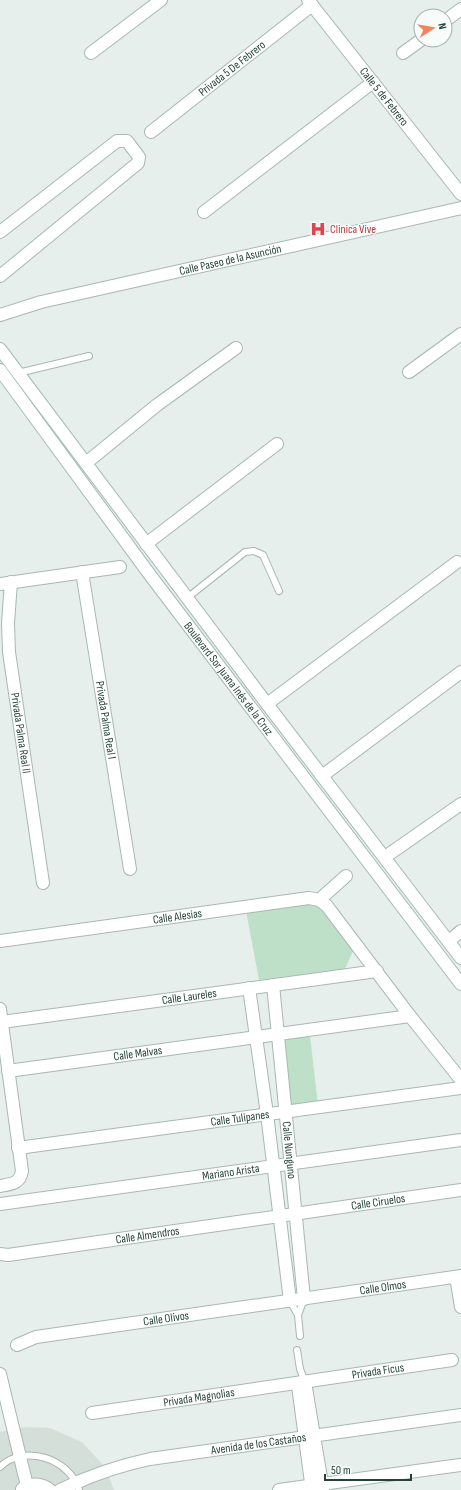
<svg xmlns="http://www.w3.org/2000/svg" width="461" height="1490" font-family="'Sofia Sans Condensed',sans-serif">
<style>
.built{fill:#d4dfda}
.green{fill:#bfe0c8}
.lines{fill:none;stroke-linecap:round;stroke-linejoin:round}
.service-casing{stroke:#a8b8b2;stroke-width:8}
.minor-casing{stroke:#a8b8b2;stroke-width:14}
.secondary-casing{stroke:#a4bbb3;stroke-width:14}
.service{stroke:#fff;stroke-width:6}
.minor{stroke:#fff;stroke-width:12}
.secondary{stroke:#fff;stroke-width:12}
.labels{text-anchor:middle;stroke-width:3;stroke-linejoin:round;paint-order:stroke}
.street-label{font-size:12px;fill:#24423a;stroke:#f7fbf9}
.health-label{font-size:12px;fill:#be3a42;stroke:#f7fbf9;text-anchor:start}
</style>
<rect width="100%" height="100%" fill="#e6efeb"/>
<path class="built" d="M26 1427 50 1428 82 1442 105 1467 114 1490H0V1432Z"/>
<path class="green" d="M315 902 353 951 345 969 259 980 246 911Z
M310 1036 318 1105 288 1109 280 1040Z"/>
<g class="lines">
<defs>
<path id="service" d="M18 373 89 356
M187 598 245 552 254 551 263 555 279 591
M290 1301 298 1315 300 1336
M298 1315 304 1299
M297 1350 300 1369 305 1382
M0 1467C24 1443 70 1459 79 1490"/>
<g id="minor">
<path id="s1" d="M308 0 461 194"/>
<path d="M445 21 461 9"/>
<path d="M91 53 161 0"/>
<path d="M403 53 421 40"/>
<path id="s2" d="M151 132 312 5"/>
<path d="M204 212 373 82"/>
<path d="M0 232 117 141H127L139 157 138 163 0 276"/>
<path id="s3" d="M0 315 41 302 461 208"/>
<path d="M409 372 461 334"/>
<path d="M86 463 157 405 236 348"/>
<path d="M146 544 277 444"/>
<path id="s4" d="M82 572 130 869"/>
<path id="s5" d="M11 582 8 623 9 652 43 883"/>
<path d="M0 584 120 567"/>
<path d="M267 704 457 562"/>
<path d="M322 776 461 672"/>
<path d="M385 857 461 804"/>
<path d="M319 900 327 906 410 1016 461 1080"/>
<path id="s6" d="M0 941 309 898 319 900 346 876"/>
<path d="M449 941 461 931"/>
<path id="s7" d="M273 985 304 1299"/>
<path d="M249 988 267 1114 290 1301"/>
<path d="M0 1009 22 1171C20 1184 11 1184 0 1186"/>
<path id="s8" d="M2 1022 377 971"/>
<path id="s9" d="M8 1071 410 1016"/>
<path id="s10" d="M18 1148 461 1088"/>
<path id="s11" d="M0 1204 461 1140"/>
<path id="s12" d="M0 1254 8 1255 461 1190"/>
<path d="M456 1277 461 1307"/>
<path id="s13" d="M17 1345 36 1337 461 1276"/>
<path d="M0 1374 27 1486"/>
<path d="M305 1382 323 1490"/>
<path d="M298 1386 312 1490"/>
<path id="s14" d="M92 1413 452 1360"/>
<path d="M22 1489C32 1483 41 1483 50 1490"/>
<path id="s15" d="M60 1490C91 1475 117 1466 150 1459L461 1415"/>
<path d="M279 1490 460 1465"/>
</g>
<g id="secondary">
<path d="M0 349 267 704 461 958"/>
<path id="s16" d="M0 370 150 575 461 984"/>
</g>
</defs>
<use href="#service" class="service-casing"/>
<use href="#minor" class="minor-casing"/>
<use href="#secondary" class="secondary-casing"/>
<use href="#service" class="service"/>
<use href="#minor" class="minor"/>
<use href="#secondary" class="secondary"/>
</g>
<defs>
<symbol id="hospital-bare" viewBox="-9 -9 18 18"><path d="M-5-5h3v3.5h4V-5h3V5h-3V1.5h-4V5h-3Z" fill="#e0444e" stroke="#f7fbf9" stroke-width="2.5" paint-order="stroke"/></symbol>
</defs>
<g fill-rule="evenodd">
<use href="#hospital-bare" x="307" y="218" width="22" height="22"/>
</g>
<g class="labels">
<g class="street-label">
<text dy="4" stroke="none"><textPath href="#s2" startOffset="103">Privada 5 De Febrero</textPath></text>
<text dy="4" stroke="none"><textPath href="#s1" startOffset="123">Calle 5 de Febrero</textPath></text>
<text dy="4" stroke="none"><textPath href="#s3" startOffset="237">Calle Paseo de la Asunción</textPath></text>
<text dy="4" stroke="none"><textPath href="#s16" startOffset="384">Boulevard Sor Juana Inés de la Cruz</textPath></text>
<text dy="4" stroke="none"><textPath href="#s4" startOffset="150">Privada Palma Real I</textPath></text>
<text dy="4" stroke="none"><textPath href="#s5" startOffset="152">Privada Palma Real II</textPath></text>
<text dy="4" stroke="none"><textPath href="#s6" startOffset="179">Calle Alesias</textPath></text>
<text dy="4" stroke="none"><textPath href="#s8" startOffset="189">Calle Laureles</textPath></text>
<text dy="4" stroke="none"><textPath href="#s9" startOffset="131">Calle Malvas</textPath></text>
<text dy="4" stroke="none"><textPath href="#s10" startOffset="224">Calle Tulipanes</textPath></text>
<text dy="4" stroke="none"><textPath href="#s7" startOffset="166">Calle Nunguno</textPath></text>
<text dy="4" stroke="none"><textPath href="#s11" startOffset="233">Mariano Arista</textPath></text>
<text dy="4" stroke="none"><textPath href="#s12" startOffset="382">Calle Ciruelos</textPath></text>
<text dy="4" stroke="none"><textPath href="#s12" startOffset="149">Calle Almendros</textPath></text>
<text dy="4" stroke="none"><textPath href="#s13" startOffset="371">Calle Olmos</textPath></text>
<text dy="4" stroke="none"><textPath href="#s13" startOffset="152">Calle Olivos</textPath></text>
<text dy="4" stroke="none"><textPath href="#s14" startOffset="289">Privada Ficus</textPath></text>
<text dy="4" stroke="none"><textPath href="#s14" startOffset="108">Privada Magnolias</textPath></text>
<text dy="4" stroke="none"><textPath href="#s15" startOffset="205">Avenida de los Castaños</textPath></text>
</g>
<g class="health-label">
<text x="330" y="233">Clinica Vive</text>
</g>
</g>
<g transform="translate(433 28) rotate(78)"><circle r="19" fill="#f7fbf9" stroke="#a3b1ad"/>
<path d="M0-3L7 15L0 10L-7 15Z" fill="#f4845f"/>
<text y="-6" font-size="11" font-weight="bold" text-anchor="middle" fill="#24423a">N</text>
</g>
<path d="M325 1474v6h86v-6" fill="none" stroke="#24423a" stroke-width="2"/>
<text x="331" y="1474" font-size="12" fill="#24423a" stroke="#f7fbf9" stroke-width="3" paint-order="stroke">50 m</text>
</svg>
